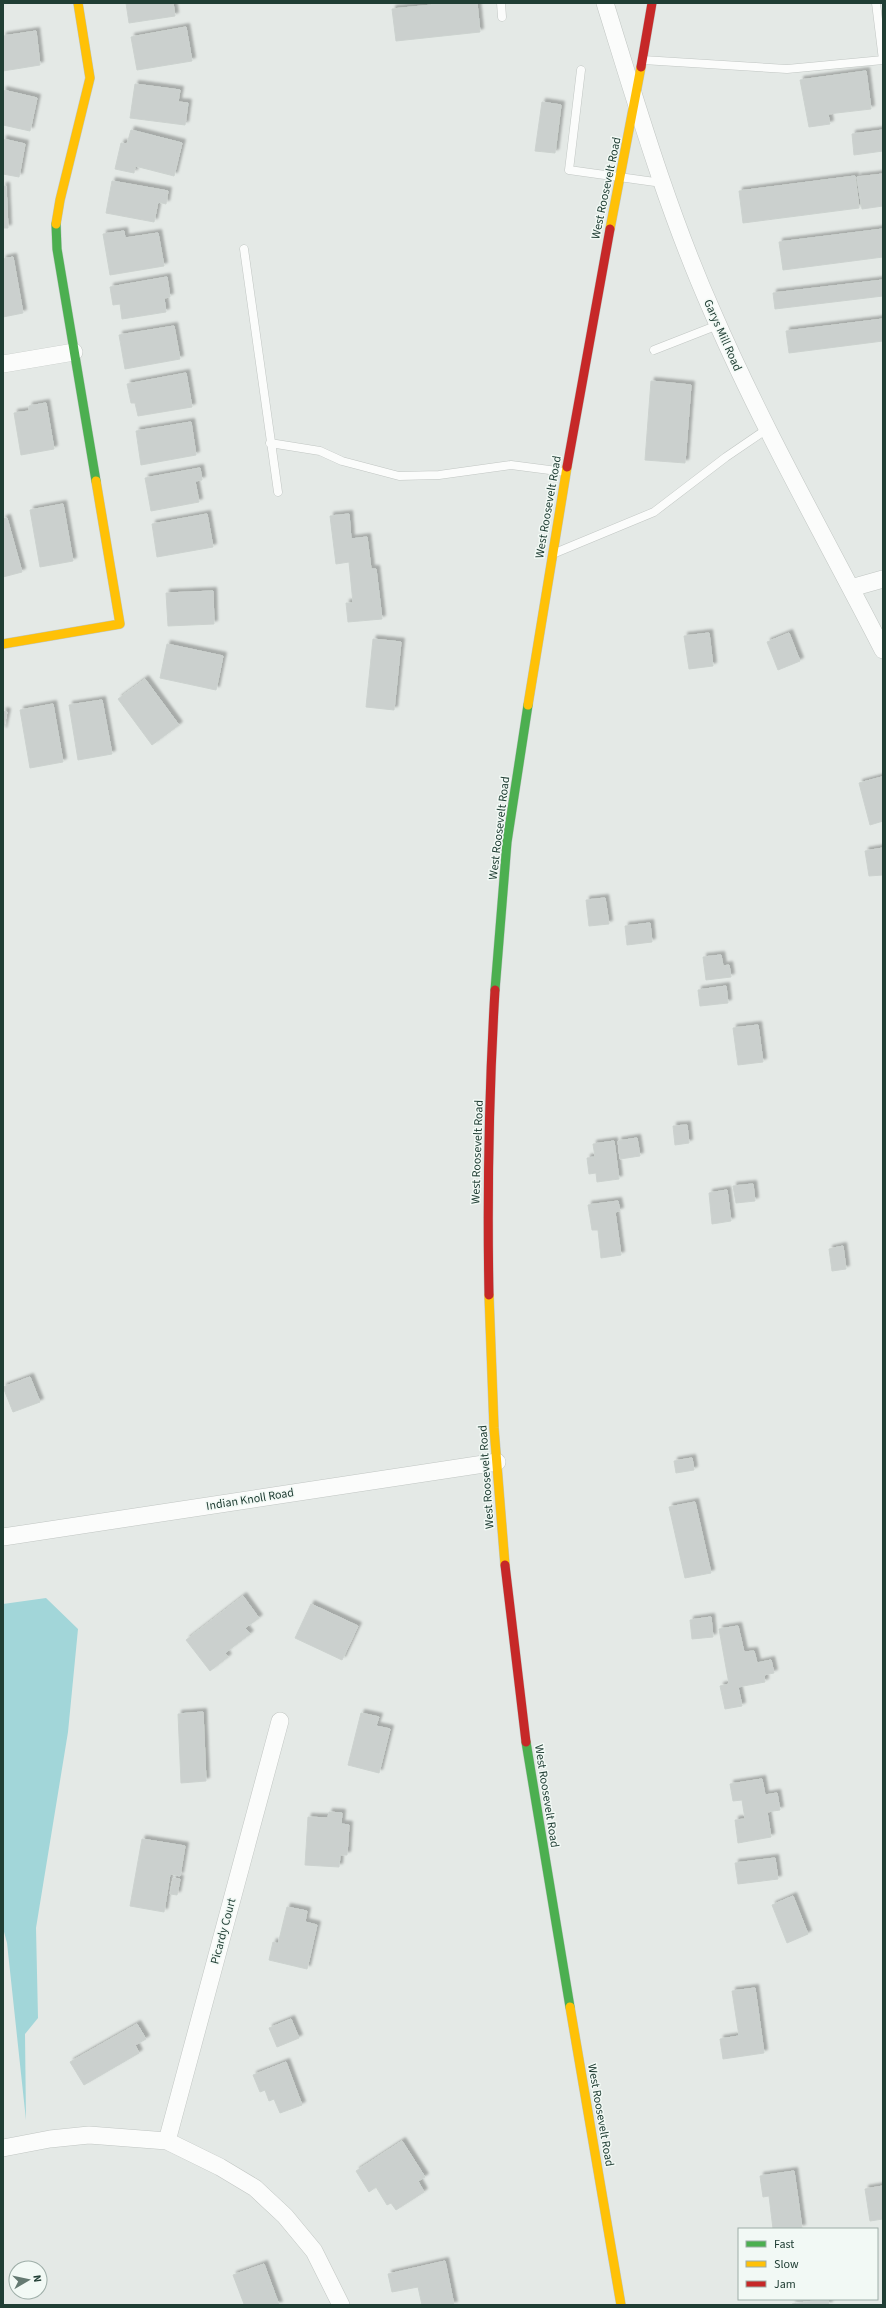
<svg xmlns="http://www.w3.org/2000/svg" width="886" height="2308" font-family="'Source Sans 3',sans-serif">
<style>
.water{fill:#a2d6d9}
.building{fill:#cbd0ce;stroke:#ccd2cf;filter:url(#shadow)}
.lines{fill:none;stroke-linecap:round;stroke-linejoin:round}
.lane-casing{stroke:#c1c6c3;stroke-width:9}
.street-casing{stroke:#c1c6c3;stroke-width:18}
.fast-casing{stroke:#bfc7c4;stroke-width:10}
.slow-casing{stroke:#bfc7c4;stroke-width:10}
.jam-casing{stroke:#bfc7c4;stroke-width:10}
.lane{stroke:#fbfcfb;stroke-width:8}
.street{stroke:#fbfcfb;stroke-width:17}
.fast{stroke:#4caf50;stroke-width:9}
.slow{stroke:#ffc107;stroke-width:9}
.jam{stroke:#c62828;stroke-width:9}
.labels{text-anchor:middle;stroke-width:3;stroke-linejoin:round;paint-order:stroke}
.street-label{font-size:12px;fill:#203e34;stroke:#f2f9f5}
</style>
<defs>
<filter id="shadow"><feDropShadow dx="3.5" dy="-3.5" stdDeviation="1" flood-color="#0004"/></filter>
</defs>
<rect width="100%" height="100%" fill="#e4e9e6"/>
<path class="water" d="M46 1598 78 1629 68 1732 36 1928 38 2018 25 2034 26 2120 7 1943 3 1928V1604Z"/>
<path class="building" d="M126 3H173L175 16 129 23Z
M431 3H477L480 32 396 41 392 9 432 5Z
M186 27 192 61 137 70 131 37Z
M36 31 40 65 3 71V36Z
M866 71 871 109 828 114 830 124 809 127 800 80Z
M135 84 180 90 178 102 188 103 185 125 130 118Z
M3 90 37 98 30 131 3 125Z
M542 102 561 105 555 153 535 151Z
M131 130 182 143 174 176 135 166 134 173 115 169 121 143 127 144Z
M883 130V151L854 155 852 134Z
M3 139 25 144 19 177 3 174Z
M883 174V206L862 209 857 177Z
M855 176 859 208 743 223 739 191Z
M112 181 168 191 166 204 158 202 154 222 106 213Z
M3 186H6L8 228H3Z
M883 229V257L783 270 779 242Z
M124 231 125 238 158 233 164 266 110 275 103 234Z
M13 257 23 313 3 317V259Z
M167 277 170 297 164 298 166 312 122 319 120 304 113 305 110 287Z
M883 280V296L775 309 773 293Z
M883 319V341L789 353 786 331Z
M174 326 180 359 125 369 119 335Z
M186 373 192 407 138 416 135 403H131L127 384Z
M651 381 691 385 685 463 645 460Z
M46 403 54 449 21 455 14 413 29 411V406Z
M191 422 196 455 141 465 136 431Z
M200 468 202 480 195 481 199 502 151 511 145 478Z
M63 504 73 561 40 567 30 510Z
M207 514 213 547 157 557 152 524Z
M349 514 351 539 367 537 371 569H376L382 619 348 622 346 603H353L349 562 336 564 330 516Z
M7 518 22 572 3 577V519Z
M213 591 214 624 168 626 166 593Z
M709 633 713 666 689 669 684 636Z
M789 633 800 661 778 670 767 642Z
M373 639 401 642 394 710 366 707Z
M167 644 223 656 216 690 160 678Z
M145 679 179 725 152 745 118 699Z
M102 700 112 754 78 760 69 705Z
M53 704 63 762 30 768 20 710Z
M3 711 7 712 3 731Z
M882 777 883 821 870 825 859 783Z
M883 848V875L869 876 865 851Z
M605 898 609 924 589 926 586 900Z
M650 923 652 942 627 945 625 926Z
M721 955 723 966 729 965 731 977 706 980 703 957Z
M726 986 728 1003 700 1006 698 990Z
M758 1025 763 1062 738 1065 733 1028Z
M687 1125 689 1143 675 1145 673 1126Z
M637 1138 640 1156 620 1159 618 1141Z
M614 1141 619 1179 597 1182 596 1173 589 1174 587 1158 595 1157 593 1144Z
M753 1184 755 1201 736 1203 733 1186Z
M727 1190 731 1221 712 1224 709 1193Z
M618 1201 620 1211 615 1212 621 1255 601 1258 598 1230H592L588 1205Z
M843 1246 846 1269 832 1271 829 1249Z
M30 1377 40 1402 13 1412 3 1387Z
M692 1458 694 1470 676 1473 674 1461Z
M695 1502 711 1573 685 1578 669 1507Z
M243 1596 259 1618 245 1628 250 1634 225 1653 228 1657 210 1671 186 1640Z
M311 1604 358 1626 342 1660 295 1638Z
M711 1617 713 1637 692 1639 690 1620Z
M738 1626 744 1652 754 1651 757 1663 771 1660 774 1673 764 1675 765 1682 738 1687 742 1706 725 1709 720 1686 729 1684 719 1629Z
M203 1712 206 1781 181 1783 178 1714Z
M361 1713 379 1717 376 1726 390 1729 379 1773 348 1765Z
M762 1779 765 1795 777 1793 780 1810 767 1812 771 1837 738 1843 735 1820 745 1819 742 1800 733 1801 730 1784Z
M329 1812 342 1813 341 1824 349 1825 347 1855H340L339 1867 305 1865 308 1817 328 1818Z
M142 1839 185 1846 180 1876 170 1874 164 1912 130 1906Z
M775 1858 778 1879 738 1884 735 1863Z
M173 1878 180 1879 177 1895 170 1894Z
M793 1896 808 1934 787 1943 772 1905Z
M287 1907 307 1911 305 1922 317 1925 307 1969 269 1960 273 1942 278 1944Z
M755 1988 764 2053 723 2059 720 2039 739 2036 732 1991Z
M291 2019 299 2038 277 2047 269 2028Z
M137 2024 146 2039 135 2045 139 2053 84 2085 70 2062Z
M286 2062 302 2105 280 2113 274 2099 269 2101 265 2090 260 2092 253 2075Z
M402 2141 425 2177 418 2181 424 2192 396 2210 391 2203 387 2205 376 2187 369 2192 356 2171Z
M794 2171 802 2228 773 2229 769 2196 763 2197 760 2176Z
M883 2186V2219L870 2221 865 2189Z
M445 2261 454 2305H422L418 2287 392 2292 388 2274Z
M264 2264 279 2305H242L244 2304 233 2275Z
M828 2299 829 2305H792V2304Z"/>
<g class="lines">
<defs>
<path id="lane" d="M501 3 502 17
M643 60 787 69 883 60 876 3
M581 70 569 170 662 183
M244 249 278 492
M654 350 718 325
M270 443 320 451 342 461 399 476 439 475 511 465 565 472
M555 553 654 512 726 457 767 429"/>
<path id="street" d="M605 3C637 106 668 212 712 311 762 427 825 537 883 650
M3 364 74 352
M851 588 883 579
M3 1537 497 1462
M167 2141 280 1721
M3 2148 50 2139 89 2135 167 2141 220 2167 255 2188 285 2216 314 2251 341 2305"/>
<path id="fast" d="M56 224 57 249 96 481
M495 990 507 842 528 705
M526 1742 570 2007"/>
<path id="slow" d="M56 224 60 200 90 78 78 3
M610 229 641 67
M3 644 120 624 96 481
M528 705 567 467
M489 1295 494 1428 505 1565
M570 2007 621 2305"/>
<path id="jam" d="M641 67 652 3
M567 467 610 229
M489 1295C487 1193 489 1091 495 990
M505 1565 526 1742"/>
</defs>
<use href="#lane" class="lane-casing"/>
<use href="#street" class="street-casing"/>
<use href="#fast" class="fast-casing"/>
<use href="#slow" class="slow-casing"/>
<use href="#jam" class="jam-casing"/>
<use href="#lane" class="lane"/>
<use href="#street" class="street"/>
<use href="#fast" class="fast"/>
<use href="#slow" class="slow"/>
<use href="#jam" class="jam"/>
</g>
<g class="labels">
<g class="street-label">
<text transform="translate(606 188) rotate(-78)" y="4">West Roosevelt Road</text>
<text transform="translate(723 335) rotate(66)" y="4">Garys Mill Road</text>
<text transform="translate(548 507) rotate(-80)" y="4">West Roosevelt Road</text>
<text transform="translate(499 828) rotate(-83)" y="4">West Roosevelt Road</text>
<text transform="translate(477 1152) rotate(-88)" y="4">West Roosevelt Road</text>
<text transform="translate(486 1477) rotate(-94)" y="4">West Roosevelt Road</text>
<text transform="translate(250 1499) rotate(-9)" y="4">Indian Knoll Road</text>
<text transform="translate(547 1796) rotate(81)" y="4">West Roosevelt Road</text>
<text transform="translate(223 1931) rotate(-75)" y="4">Picardy Court</text>
<text transform="translate(601 2115) rotate(80)" y="4">West Roosevelt Road</text>
</g>
</g>
<rect width="886" height="2308" fill="none" stroke="#203e34" stroke-width="8"/>
<rect x="738" y="2228" width="140" height="72" fill="#f2f9f5" stroke="#9eaea8"/>
<rect x="746" y="2241" width="20" height="6" fill="#4caf50" stroke="#9eaea8"/>
<text x="774" y="2248" font-size="12" fill="#203e34">Fast</text>
<rect x="746" y="2261" width="20" height="6" fill="#ffc107" stroke="#9eaea8"/>
<text x="774" y="2268" font-size="12" fill="#203e34">Slow</text>
<rect x="746" y="2281" width="20" height="6" fill="#c62828" stroke="#9eaea8"/>
<text x="774" y="2288" font-size="12" fill="#203e34">Jam</text>
<g transform="translate(28 2280) rotate(81)"><circle r="19" fill="#f2f9f5" stroke="#9eaea8"/>
<path d="M0-3L7 15L0 10L-7 15Z" fill="#657a72"/>
<text y="-6" font-size="11" font-weight="bold" text-anchor="middle" fill="#203e34">N</text>
</g>
</svg>
